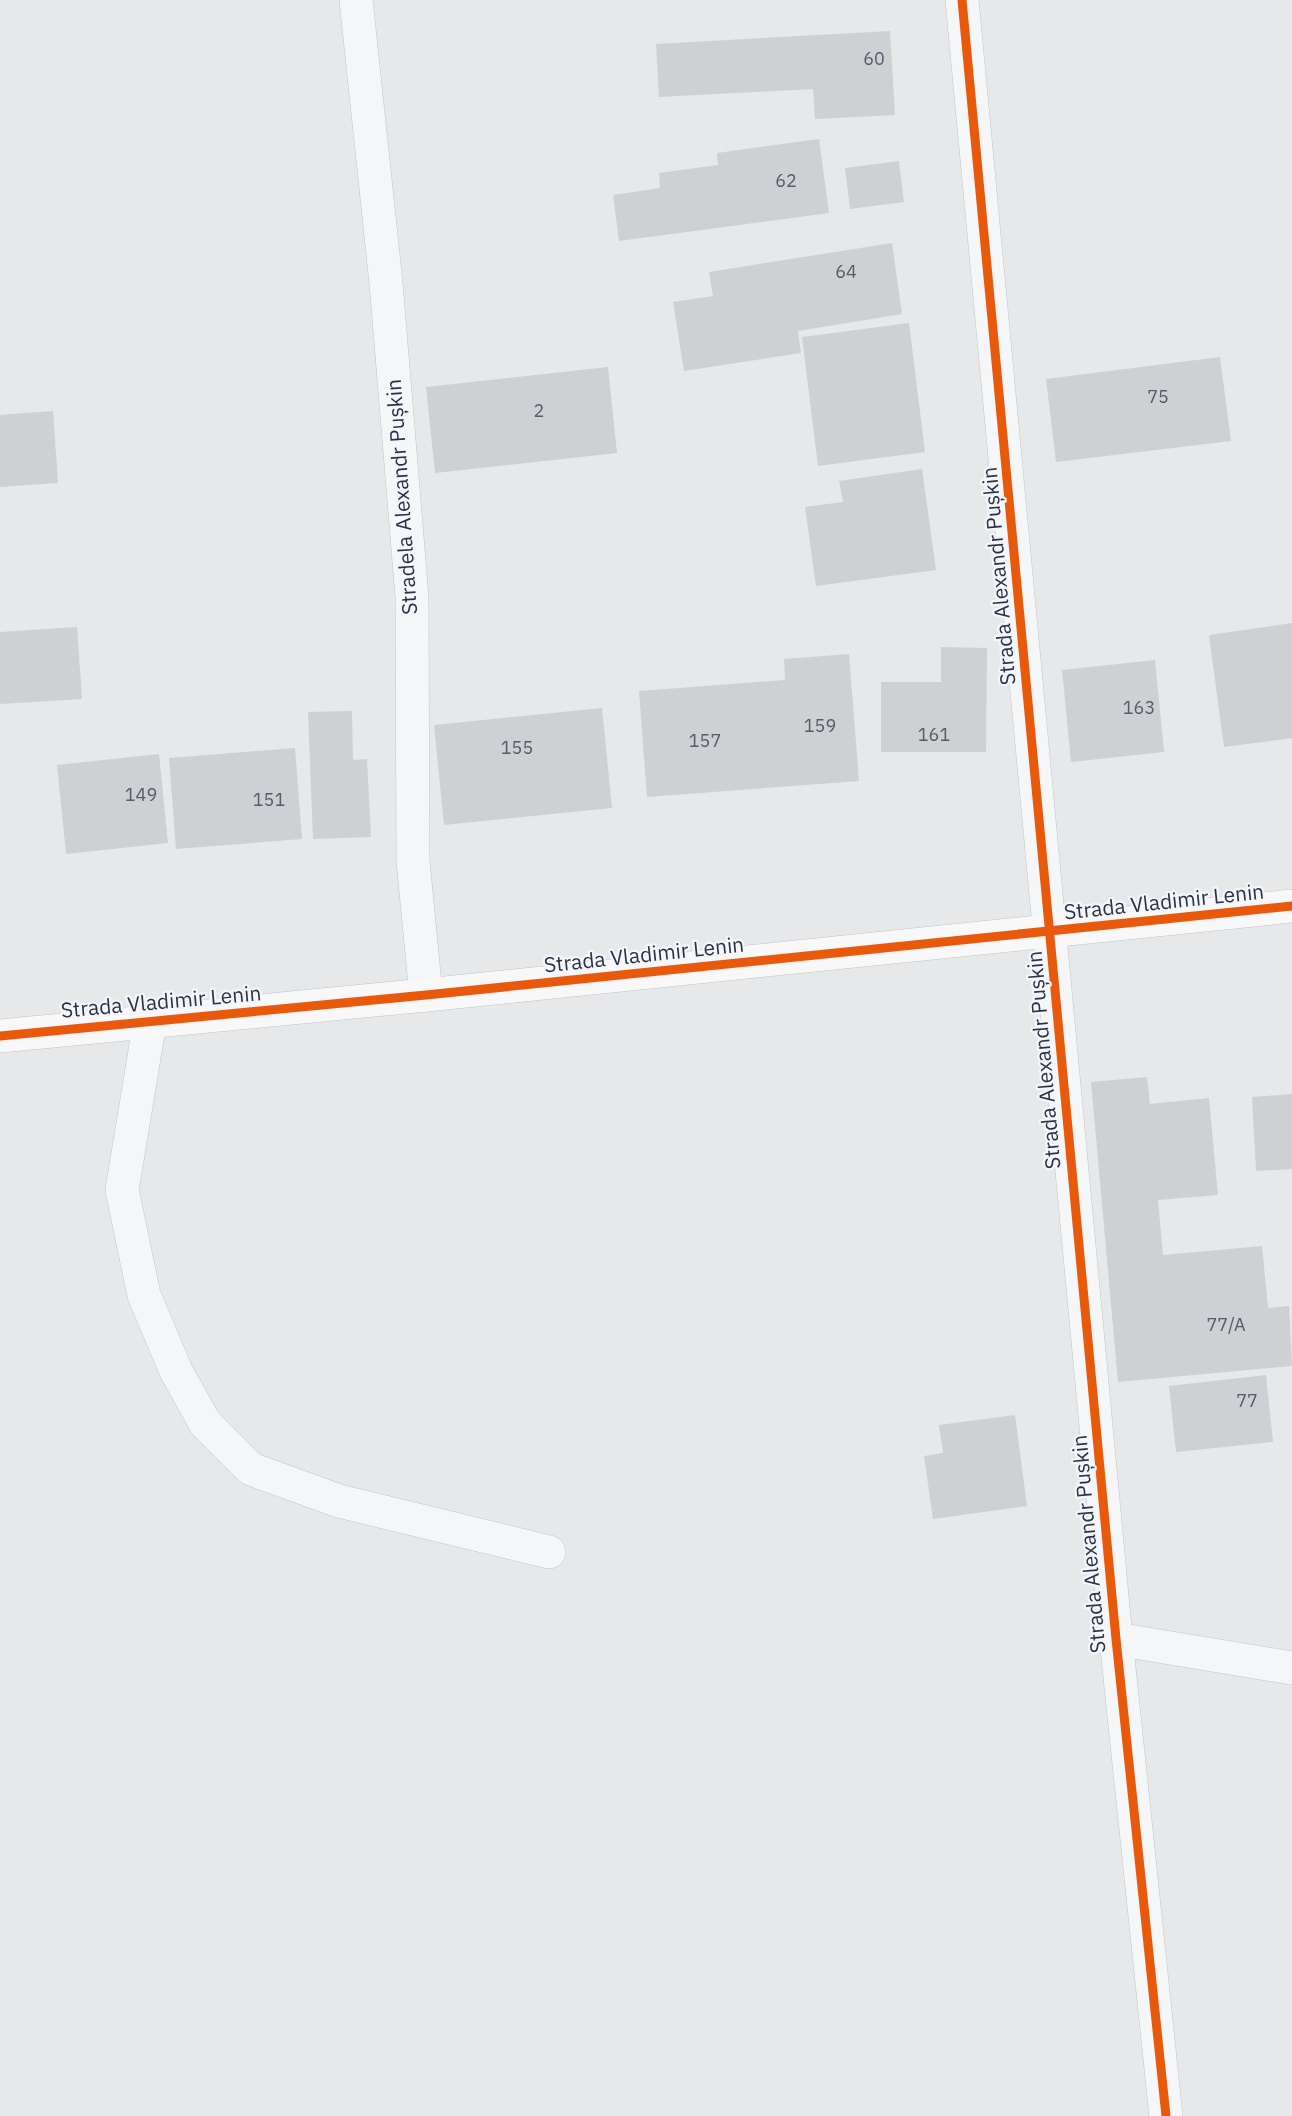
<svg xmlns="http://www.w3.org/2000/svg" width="1292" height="2116" font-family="'IBM Plex Sans',sans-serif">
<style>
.building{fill:#ced0d3}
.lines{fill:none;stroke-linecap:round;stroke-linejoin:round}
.minor-casing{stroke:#c4c6c8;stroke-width:34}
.major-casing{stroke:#c2c5c8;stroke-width:34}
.minor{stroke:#f5f6f7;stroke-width:33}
.major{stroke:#f8f8f8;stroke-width:33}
.cycleway-casing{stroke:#f4f6f9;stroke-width:13}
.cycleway{stroke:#e8590c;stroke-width:9}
.labels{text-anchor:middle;stroke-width:4.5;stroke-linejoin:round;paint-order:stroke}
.number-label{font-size:18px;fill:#545c69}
.street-label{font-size:21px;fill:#2b3445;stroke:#f4f6f9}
</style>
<rect width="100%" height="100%" fill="#e6e8ea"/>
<path class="building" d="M890 31 895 115 815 119 813 89 659 97 656 44Z
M819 139 829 213 619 241 613 195 660 188 659 173 718 165 717 153Z
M899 161 904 202 850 209 845 168Z
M892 243 902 314 798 331 801 353 684 371 673 302 713 296 709 272Z
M909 323 925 452 818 466 802 337Z
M1220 357 1231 441 1056 462 1046 379Z
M608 367 617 453 435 473 426 387Z
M53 411 58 483 0 487V415Z
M922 469 936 570 816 586 805 507 843 502 839 481Z
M1292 623V738L1224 747 1209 635Z
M77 627 82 699 0 704V632Z
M941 647 987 648 986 752H881V682H941Z
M849 654 859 781 647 797 639 691 785 680 784 659Z
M1155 660 1164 752 1071 762 1062 670Z
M602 708 612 808 444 825 434 725Z
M352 711 353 760 367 759 371 837 313 839 308 712Z
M295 748 302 839 176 849 169 758Z
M159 754 168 843 66 854 57 765Z
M1147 1077 1150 1104 1209 1098 1218 1195 1158 1200 1163 1255 1262 1246 1268 1308 1289 1306 1292 1366 1118 1382 1091 1082Z
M1292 1094V1169L1256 1171 1252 1097Z
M1266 1375 1273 1442 1176 1452 1169 1386Z
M1015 1415 1027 1506 933 1519 924 1456 943 1453 939 1425Z"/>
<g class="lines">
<defs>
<path id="minor" d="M356 0 386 283 412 597 413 861 426 995
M962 0 1116 1639 1166 2116
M150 1021 122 1190 144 1295 176 1371 205 1423 251 1469 339 1501 549 1552
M1116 1639 1292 1668"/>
<path id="major" d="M0 1036 426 995 1292 906"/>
</defs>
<use href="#minor" class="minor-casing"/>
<use href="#major" class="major-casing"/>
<use href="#minor" class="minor"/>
<use href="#major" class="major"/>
<defs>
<path id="cycleway" d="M962 0 1116 1639 1166 2116
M0 1036 426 995 1292 906"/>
</defs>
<use href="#cycleway" class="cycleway-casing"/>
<use href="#cycleway" class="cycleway"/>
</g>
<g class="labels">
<g class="number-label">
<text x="874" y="65">60</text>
<text x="786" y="187">62</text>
<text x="846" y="278">64</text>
<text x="1158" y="403">75</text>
<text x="539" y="417">2</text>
<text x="1139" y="714">163</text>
<text x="820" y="732">159</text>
<text x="934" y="741">161</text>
<text x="705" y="747">157</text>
<text x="517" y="754">155</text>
<text x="141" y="801">149</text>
<text x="269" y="806">151</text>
<text x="1226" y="1331">77/A</text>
<text x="1247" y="1407">77</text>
</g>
<g class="street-label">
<text transform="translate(402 497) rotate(-94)" y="7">Stradela Alexandr Pușkin</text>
<text transform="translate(999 576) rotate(-95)" y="7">Strada Alexandr Pușkin</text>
<text transform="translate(1164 902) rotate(-6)" y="7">Strada Vladimir Lenin</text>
<text transform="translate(644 955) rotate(-6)" y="7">Strada Vladimir Lenin</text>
<text transform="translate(161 1002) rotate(-5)" y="7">Strada Vladimir Lenin</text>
<text transform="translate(1044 1060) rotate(-95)" y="7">Strada Alexandr Pușkin</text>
<text transform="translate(1089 1544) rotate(-95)" y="7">Strada Alexandr Pușkin</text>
</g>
</g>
</svg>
